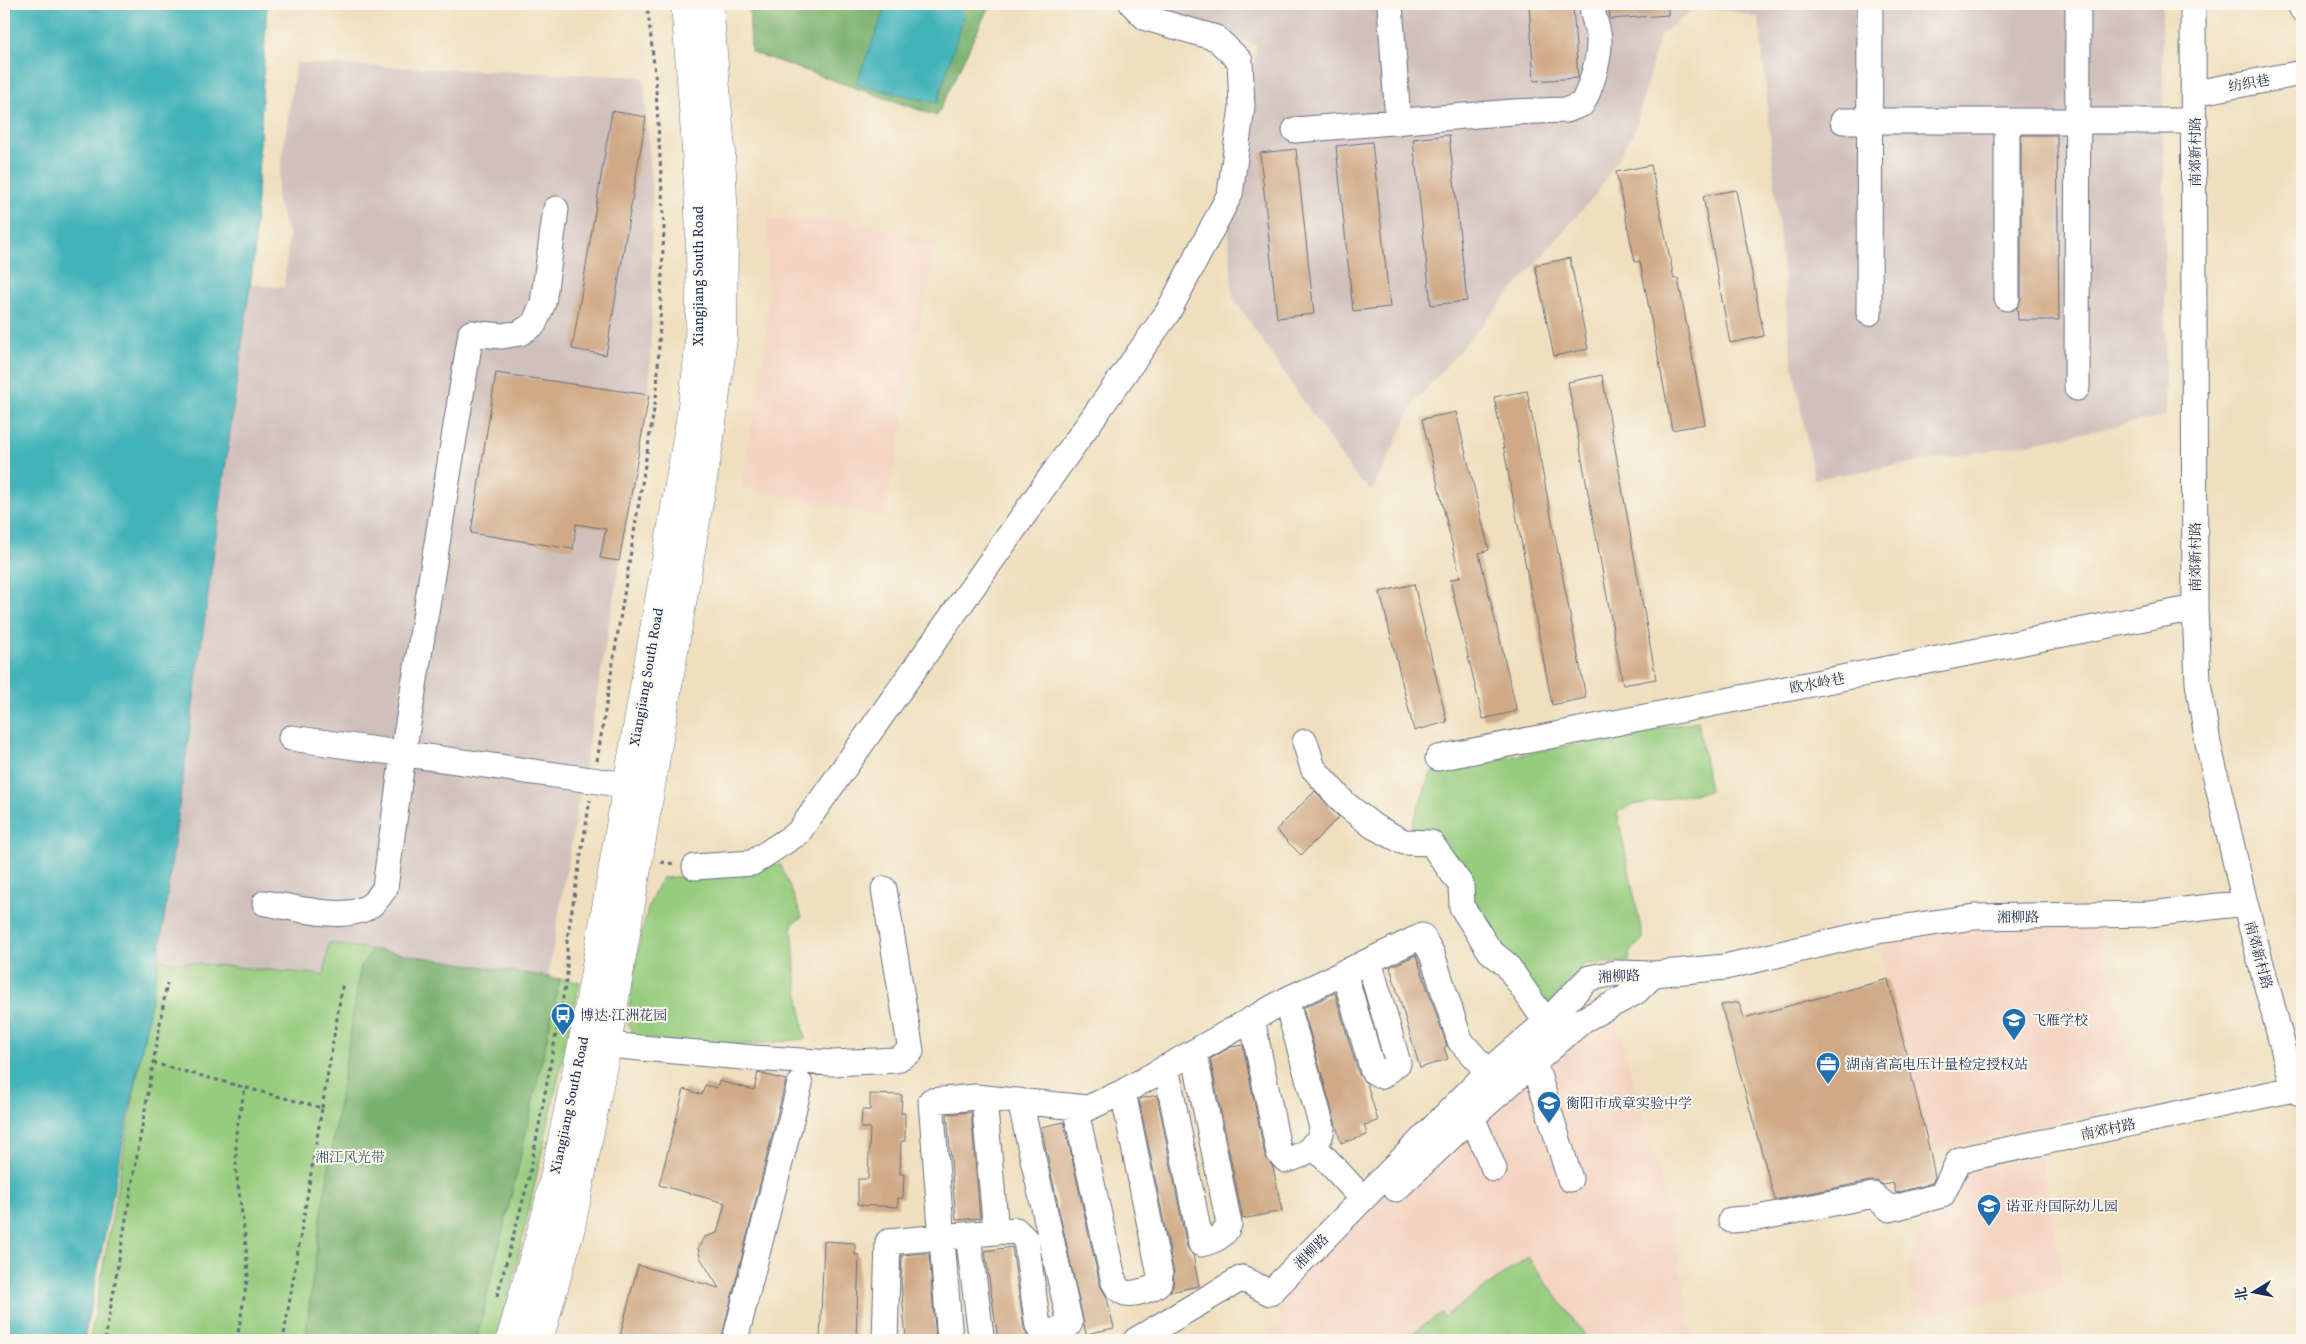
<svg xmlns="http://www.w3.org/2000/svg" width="2306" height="1344" font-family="Vollkorn,'Noto Serif SC',serif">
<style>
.built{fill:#f4d3c1}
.industrial{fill:#d0c0bc}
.green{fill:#96cc7e;stroke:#587e6e}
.forest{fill:#78b06d;stroke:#4a7066}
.water{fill:#43b3b9;stroke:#2f718c}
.building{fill:#d0aa87}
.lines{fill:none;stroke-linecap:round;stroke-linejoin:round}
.minor-casing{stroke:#656d80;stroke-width:27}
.major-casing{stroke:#656d80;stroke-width:29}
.path{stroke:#656d80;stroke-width:3;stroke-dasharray:4 4;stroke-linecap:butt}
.minor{stroke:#fff;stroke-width:25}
.major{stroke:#fff;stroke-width:28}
.labels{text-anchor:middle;stroke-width:4;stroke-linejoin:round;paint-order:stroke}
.street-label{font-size:14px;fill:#1b2f5e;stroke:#fbf7ec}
.poi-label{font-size:14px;fill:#1b2f5e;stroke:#fbf7ec;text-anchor:start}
.park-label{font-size:14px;fill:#3a5666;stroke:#fbf7ec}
</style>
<rect width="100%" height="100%" fill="#fbf7ec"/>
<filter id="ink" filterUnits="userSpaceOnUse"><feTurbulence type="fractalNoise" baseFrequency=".02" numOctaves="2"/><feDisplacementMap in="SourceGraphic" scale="10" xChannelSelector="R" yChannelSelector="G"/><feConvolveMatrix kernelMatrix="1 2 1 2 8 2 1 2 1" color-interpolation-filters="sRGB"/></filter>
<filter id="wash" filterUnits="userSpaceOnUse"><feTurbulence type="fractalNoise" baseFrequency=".0096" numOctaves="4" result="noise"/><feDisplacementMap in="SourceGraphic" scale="20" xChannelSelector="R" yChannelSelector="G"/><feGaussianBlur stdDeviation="1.12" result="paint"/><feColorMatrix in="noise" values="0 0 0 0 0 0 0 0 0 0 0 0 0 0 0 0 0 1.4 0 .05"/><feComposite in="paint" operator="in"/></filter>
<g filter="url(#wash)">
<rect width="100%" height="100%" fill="#efdfbe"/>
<path class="built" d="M767 219H829L936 240 885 517 741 487 766 344 768 303Z
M1974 921 2097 922 2139 1103 1930 1152 1878 938Z
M1584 997 1589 1018 1614 1011 1670 1214 1694 1340H1256L1283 1321 1272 1302Z
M2041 1156 2064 1286 1915 1318 1908 1290V1267L1916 1242 1932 1211 1949 1204 1967 1171Z"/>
<path class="industrial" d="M1156 4H2162L2166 416 2033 443 1814 479 1791 356 1759 18 1733 11 1695 9 1660 35 1634 132 1596 194 1415 402 1372 491 1358 480 1327 436 1233 297 1227 213 1240 193 1256 45 1153 10Z
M296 63 644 77 652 195V304L649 395 548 977 330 943 325 975 158 960 250 284 284 288 289 235 276 199Z"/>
<path class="green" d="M1698 721 1710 791 1633 805 1617 812 1643 939 1629 953V962L1585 964 1548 1006 1409 833 1431 772Z
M780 864 802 917 792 924 795 970 805 1039 712 1048 634 1036 627 1021C634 980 640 911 662 878L725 873Z
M329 943 580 982 500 1340H90L158 960 324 975Z
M1528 1257 1588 1340H1402L1441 1313 1444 1317Z"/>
<path class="forest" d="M749 4H990L937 116 751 52Z
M372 949 560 979 521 1155 477 1338 305 1340 320 1223 361 965Z"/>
<path class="water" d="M4 4H267L254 256 156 977 84 1340H4Z
M887 4H963L962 21 937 103 856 84Z"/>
<g id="blocks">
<path class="building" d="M1529 4H1573L1578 78 1534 81Z
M1609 4H1668V15L1610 19Z
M612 111 646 117 606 355 572 349Z
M1449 135 1467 301 1431 305 1413 139Z
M2021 135H2057L2059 320H2018L2017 307 2021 298Z
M1372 142 1390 307 1353 311 1336 146Z
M1296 149 1314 314 1277 318 1260 153Z
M1651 165 1674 279 1678 278 1705 424 1672 430 1640 261 1635 262 1616 172Z
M1736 190 1764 336 1730 343 1703 196Z
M1570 258 1588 349 1554 356 1535 265Z
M496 373 649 395 619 561 600 558 606 529 576 524 573 549 471 533Z
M1602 375 1656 679 1623 685 1568 382Z
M1527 391 1586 698 1552 705 1494 397Z
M1456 412 1489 550 1479 553 1517 711 1483 719 1450 580 1460 577 1422 419Z
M1414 584 1447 722 1414 731 1380 592Z
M1315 791 1339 817 1301 855 1276 830Z
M1416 955 1447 1046 1444 1047 1448 1059 1420 1068 1390 967Z
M1888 979 1930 1152 1935 1177 1932 1183 1896 1193 1893 1183 1884 1185 1877 1181H1870L1775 1200 1721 1005 1739 1002 1744 1018Z
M1335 993 1359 1075 1367 1084 1378 1121 1364 1125 1367 1135 1341 1143 1303 1008Z
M1243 1045 1265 1156 1273 1167 1282 1211 1243 1219 1210 1059 1231 1047Z
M758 1073 786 1080 721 1340H619L638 1265 719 1288 700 1257 698 1248 705 1237 717 1233 725 1203 659 1185 684 1089 702 1095 705 1085 717 1088 719 1081 754 1090Z
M870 1094 902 1095 901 1113H905V1141H901L900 1174H904L903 1198H898V1207L858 1205V1179H868L870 1128H861L862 1110H870Z
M1157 1095 1187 1247 1193 1255 1199 1286 1170 1292 1173 1285 1174 1272 1139 1099Z
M971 1112 980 1218 956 1220 947 1114Z
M1064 1122 1100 1285 1107 1298 1114 1328 1086 1334 1041 1127Z
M824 1241 855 1243V1255H859L856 1340H820Z
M1012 1247 1024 1328 1029 1340H998L985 1251Z
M929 1253 936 1340H906L901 1282 902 1255Z"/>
</g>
</g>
<g filter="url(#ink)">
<use href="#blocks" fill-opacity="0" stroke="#656d80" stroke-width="1"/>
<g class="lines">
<defs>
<path id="minor" d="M1390 4 1398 122
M2193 4 2195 608 2198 683 2208 743 2245 903 2294 1089 2302 1095
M2300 4 2302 9
M2195 93 2302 73
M1843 121H2195
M2007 121V298
M1295 130 1513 112 1567 110 1582 104C1591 88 1600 58 1599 39 1598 28 1592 16 1592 4
M1869 313 1870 4
M2077 388 2078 4
M291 738 627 785
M1305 742 1313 768 1344 803 1373 826 1404 842 1431 843 1461 885 1462 907 1490 951 1507 965 1546 1022
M1438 758 2195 608
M695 867 752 863 798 833 1168 312 1230 194 1242 107 1240 61 1216 38 1146 18 1132 4
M265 903C292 907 342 921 366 908 374 904 380 896 385 888L403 754 471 333 502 336 520 333 534 324 543 303 556 209
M1344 972 1373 1071 1382 1076 1398 1063 1369 961
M1252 1019 1279 1153 1286 1160C1302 1157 1321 1145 1322 1127L1286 1000
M607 1045 754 1058 833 1063 896 1060 911 1051 884 889
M1534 1062 1570 1179
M1166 1067 1201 1244C1213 1241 1225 1237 1229 1224L1194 1052
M984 1098 996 1232
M1075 1107 1114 1282C1116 1286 1119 1291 1125 1293 1134 1295 1153 1289 1159 1283L1160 1275 1123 1092
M1472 1117 1494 1169
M1313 1145 1363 1199
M1396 1189 1472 1117 1583 1020 1636 992 1654 974
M1731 1220 1758 1218 1873 1195 1890 1209 1942 1195 1959 1160 2294 1089
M968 1235 981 1335 979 1340
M735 1340 800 1084
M885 1340 888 1242 1016 1230 1026 1240 1038 1326 1041 1331 1046 1333 1067 1327 1070 1323 1020 1101
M950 1340 931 1101 976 1097 1088 1108 1123 1092 1286 1000 1422 936 1432 954 1460 1041 1488 1072
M1136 1340 1242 1278 1270 1293 1488 1072 1546 1022 1589 978 1616 973 1654 974 1725 967 1878 931 1974 917 2150 914 2245 903"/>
<path id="major" d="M510 1340 547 1211 584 1035 689 427C693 398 698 369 699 341 704 228 694 116 685 4
M539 1340 571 1227 607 1045 710 438 723 339 724 226 721 150 709 4"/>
</defs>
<use href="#minor" class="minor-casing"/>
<use href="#major" class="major-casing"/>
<path class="path" d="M597 761 657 391 664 227 655 73 647 4
M661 862 675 864
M153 1063 322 1108 283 1340
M322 1108 343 982
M497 1296 529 1178 567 976V940L590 800
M105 1338 117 1340
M105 1340 167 983
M237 1340 248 1274 245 1236 236 1170V1133L245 1087"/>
<use href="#minor" class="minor"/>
<use href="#major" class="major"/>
</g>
</g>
<defs>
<symbol id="bus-pin" viewBox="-11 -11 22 30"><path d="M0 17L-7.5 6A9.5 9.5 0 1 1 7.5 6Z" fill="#1f6fb2" stroke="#fbf7ec"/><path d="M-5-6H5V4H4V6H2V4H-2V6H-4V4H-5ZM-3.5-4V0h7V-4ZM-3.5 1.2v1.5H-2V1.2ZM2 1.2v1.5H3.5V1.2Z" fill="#fff"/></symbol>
<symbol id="school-pin" viewBox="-11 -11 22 30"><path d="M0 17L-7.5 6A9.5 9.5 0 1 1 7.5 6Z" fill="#1f6fb2" stroke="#fbf7ec"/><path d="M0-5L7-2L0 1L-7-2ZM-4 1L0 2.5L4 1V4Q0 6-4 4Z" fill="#fff"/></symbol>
<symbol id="office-pin" viewBox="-11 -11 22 30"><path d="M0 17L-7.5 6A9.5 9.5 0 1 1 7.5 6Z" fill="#1f6fb2" stroke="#fbf7ec"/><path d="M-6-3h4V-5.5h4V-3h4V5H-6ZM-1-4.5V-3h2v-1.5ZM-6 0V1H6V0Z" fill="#fff"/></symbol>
</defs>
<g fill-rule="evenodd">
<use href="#bus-pin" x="549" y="1001" width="28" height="38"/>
<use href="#school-pin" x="2000" y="1006" width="28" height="38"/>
<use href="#office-pin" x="1814" y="1050" width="28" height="38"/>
<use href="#school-pin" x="1535" y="1089" width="28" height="38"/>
<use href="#school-pin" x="1975" y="1192" width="28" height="38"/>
</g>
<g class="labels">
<g class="street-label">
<text transform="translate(2249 83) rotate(-10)" y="5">纺织巷</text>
<text transform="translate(2195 152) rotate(-90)" y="5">南郊新村路</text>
<text transform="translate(698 276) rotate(-90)" y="5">Xiangjiang South Road</text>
<text transform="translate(2195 557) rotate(-90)" y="5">南郊新村路</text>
<text transform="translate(646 677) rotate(-80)" y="5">Xiangjiang South Road</text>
<text transform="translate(1817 683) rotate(-11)" y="5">欧水岭巷</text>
<text transform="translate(2018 917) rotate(-1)" y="5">湘柳路</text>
<text transform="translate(2259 955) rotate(75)" y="5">南郊新村路</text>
<text transform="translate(1619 976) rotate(-3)" y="5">湘柳路</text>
<text transform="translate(569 1105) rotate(-78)" y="5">Xiangjiang South Road</text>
<text transform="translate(2108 1129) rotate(-12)" y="5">南郊村路</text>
<text transform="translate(1311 1251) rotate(-45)" y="5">湘柳路</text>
</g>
<g class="poi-label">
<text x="580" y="1020">博达·江洲花园</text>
<text x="2032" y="1025">飞雁学校</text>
<text x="1846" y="1069">湖南省高电压计量检定授权站</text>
<text x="1566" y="1108">衡阳市成章实验中学</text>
<text x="2006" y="1211">诺亚舟国际幼儿园</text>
</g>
<g class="park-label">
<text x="350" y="1162">湘江风光带</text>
</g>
</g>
<rect width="2306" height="1344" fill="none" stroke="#fbf7ec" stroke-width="20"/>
<g transform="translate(2254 1292) rotate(260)" stroke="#fbf7ec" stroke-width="4" paint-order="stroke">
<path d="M0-4L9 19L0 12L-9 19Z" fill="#1b2f5e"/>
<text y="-8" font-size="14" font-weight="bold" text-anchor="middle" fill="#1b2f5e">北</text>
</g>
</svg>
